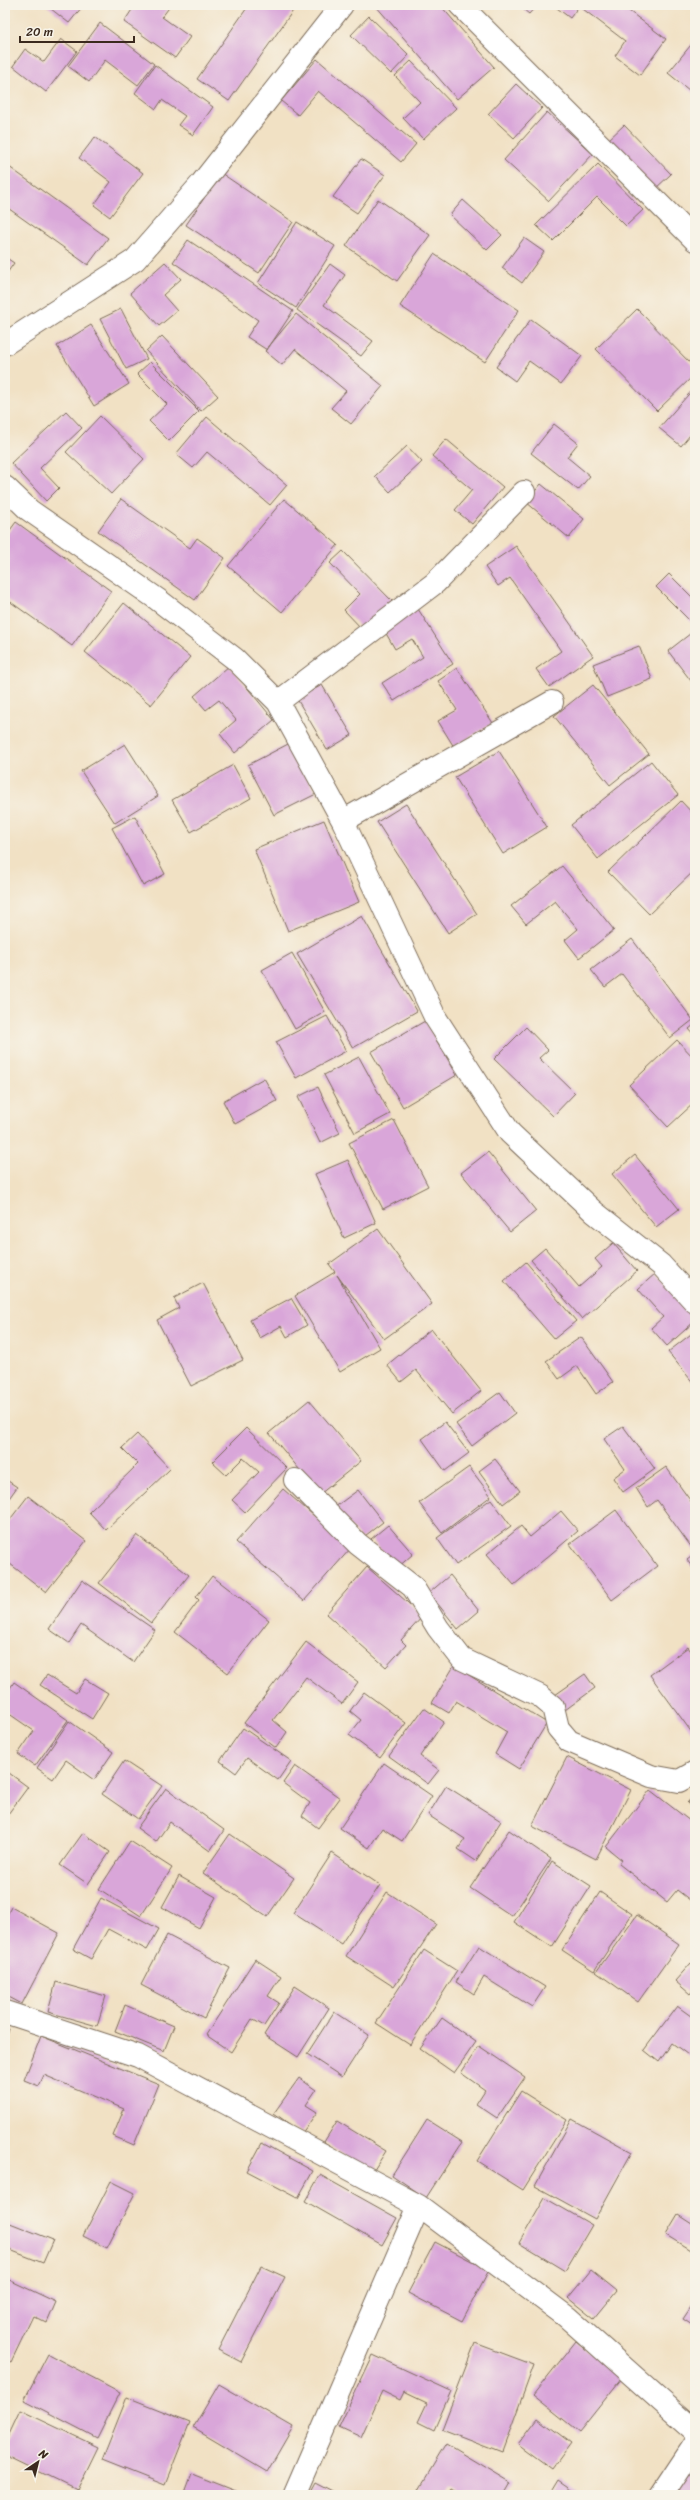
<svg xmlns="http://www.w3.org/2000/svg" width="700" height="2500" font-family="Sriracha,sans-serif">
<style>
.building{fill:#d9a6d9}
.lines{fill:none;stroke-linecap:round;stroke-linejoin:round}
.minor-casing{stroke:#7b6a58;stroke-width:24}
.minor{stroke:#fff;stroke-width:22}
</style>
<rect width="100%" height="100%" fill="#f7f3e8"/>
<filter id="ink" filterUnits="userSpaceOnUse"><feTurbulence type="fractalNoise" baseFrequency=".025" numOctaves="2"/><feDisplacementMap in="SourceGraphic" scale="8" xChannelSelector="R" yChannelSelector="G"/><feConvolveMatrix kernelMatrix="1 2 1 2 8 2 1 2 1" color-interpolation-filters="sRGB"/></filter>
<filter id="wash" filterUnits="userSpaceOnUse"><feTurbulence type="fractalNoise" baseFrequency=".012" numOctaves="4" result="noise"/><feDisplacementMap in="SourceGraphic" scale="16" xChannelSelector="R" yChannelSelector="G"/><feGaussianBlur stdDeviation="0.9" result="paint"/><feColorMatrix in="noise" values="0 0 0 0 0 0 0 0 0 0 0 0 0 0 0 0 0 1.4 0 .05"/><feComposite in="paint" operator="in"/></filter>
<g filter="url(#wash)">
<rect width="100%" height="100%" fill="#f1e1c4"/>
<g id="blocks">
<path class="building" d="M46 5H79L82 7 69 23Z
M135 5H171L162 17 190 37 175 58 124 22Z
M249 5H297L229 101 197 79Z
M375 5H440L494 67 457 99Z
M518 5H537L529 14Z
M553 5H621L666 39 640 75 615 56 625 41 579 6 570 18Z
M369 16 409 55 391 74 351 35Z
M100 23 154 64 138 85 105 60 89 82 68 66Z
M61 39 77 51 46 92 13 66 25 49 44 62Z
M695 40V95L668 73Z
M317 59 416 144 401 162 318 91 298 115 281 101Z
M411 61 456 108 423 139 403 118 420 102 395 76Z
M155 65 213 107 193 135 178 125 185 116 162 100 156 109 135 93Z
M516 84 542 108 514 138 488 114Z
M547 112 593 154 549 201 504 160Z
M624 125 671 174 654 190 607 141Z
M95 137 143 173 110 217 94 205 111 182 79 158Z
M361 159 385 175 357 213 333 197Z
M5 164 108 238 88 265 5 206Z
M598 164 643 210 626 226 597 197 553 241 536 225Z
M221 173 293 222 259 273 186 225Z
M378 199 430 235 397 281 346 246Z
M463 200 502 235 487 250 450 215Z
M297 222 335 246 296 308 258 283Z
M524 238 544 252 522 283 502 268Z
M188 240 293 311 267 350 247 337 258 320 173 262Z
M434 254 519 310 485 362 400 306Z
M5 257 14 263 5 276Z
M165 262 181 279 163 295 177 311 159 326 130 293Z
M330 264 345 275 324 305 373 341 361 356 297 310Z
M121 309 147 359 126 369 100 319Z
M637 309 695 368V374L657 411 596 349Z
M296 314 383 386 351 424 331 408 346 391 295 349 282 365 265 351Z
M531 319 582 356 561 384 529 361 515 381 496 367Z
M91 325 129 384 94 406 57 346Z
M162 336 218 396 201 411 146 351Z
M150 362 199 411 169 441 149 421 167 404 137 374Z
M695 387V429L681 446 659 428Z
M66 411 82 428 40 468 59 488 46 501 11 463Z
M100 416 144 459 111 494 66 452Z
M207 417 287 485 270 505 207 452 193 468 176 454Z
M554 424 578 443 567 457 590 476 578 490 531 453Z
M446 439 503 487 472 524 455 510 472 490 432 456Z
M407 446 422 462 390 492 375 476Z
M541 484 584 519 569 538 526 502Z
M121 499 190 548 197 538 225 558 195 600 98 531Z
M284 499 338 545 282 612 228 566Z
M16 522 111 591 72 646 5 598V537Z
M516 546 593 656 549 687 536 669 561 651 510 578 498 586 485 567Z
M343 551 392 601 362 629 344 610 360 594 330 563Z
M669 574 695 600V626L656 587Z
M124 603 190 657 151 705 85 652Z
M418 609 453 664 394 701 382 683 423 657 412 639 395 649 384 630Z
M695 630V686L668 651Z
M639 646 652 679 607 697 593 664Z
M229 666 274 720 235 753 220 734 236 720 219 700 206 710 194 696Z
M457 668 493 723 454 747 438 721 457 710 438 681Z
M322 685 352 735 327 750 297 699Z
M593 685 649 754 610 785 554 716Z
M290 743 316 794 274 815 248 765Z
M125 744 158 796 115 823 81 771Z
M499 751 547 827 503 854 455 777Z
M651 761 678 795 598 859 571 825Z
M233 765 251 798 191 832 172 800Z
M681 801 695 816V870L649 914 608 872Z
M406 804 477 914 448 933 377 822Z
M135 816 165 874 143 886 112 828Z
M324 820 359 902 288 931 254 849Z
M562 866 614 930 579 958 565 940 578 929 555 901 526 924 511 906Z
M362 916 417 1011 353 1048 297 954Z
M632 939 693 1020 670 1038 622 974 605 987 591 970Z
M292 953 325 1012 295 1029 262 970Z
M327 1016 346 1051 296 1078 276 1042Z
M425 1021 457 1075 403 1107 371 1052Z
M695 1024V1036L689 1029Z
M526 1027 548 1050 539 1058 575 1093 553 1116 494 1059Z
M677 1040 695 1059V1102L668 1127 629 1085Z
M359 1057 390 1114 355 1133 324 1075Z
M264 1078 277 1101 235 1124 223 1101Z
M318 1087 340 1133 320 1143 298 1097Z
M394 1120 428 1186 383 1209 349 1143Z
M488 1152 536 1211 510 1232 461 1173Z
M635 1155 679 1209 656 1227 612 1174Z
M348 1160 376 1223 344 1238 315 1174Z
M378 1229 432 1304 384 1339 337 1275 380 1348 340 1372 295 1296 335 1272 329 1264Z
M613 1243 637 1271 582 1319 531 1260 545 1248 579 1287 602 1267 595 1259Z
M526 1262 576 1321 554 1339 504 1281Z
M656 1273 695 1318V1321L667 1346 651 1328 663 1317 638 1289Z
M203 1283 243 1360 191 1386 157 1320 179 1308 174 1298Z
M291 1298 307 1325 287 1337 281 1326 260 1338 250 1320Z
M431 1329 481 1391 452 1414 416 1370 401 1382 387 1365Z
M695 1331V1385L668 1352Z
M581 1337 613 1382 596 1394 577 1366 559 1379 546 1361Z
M500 1392 515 1413 472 1446 456 1424Z
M309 1400 361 1461 320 1494 269 1433Z
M445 1422 469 1453 445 1471 422 1439Z
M623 1426 655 1469 623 1492 613 1478 625 1469 604 1439Z
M246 1428 287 1468 245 1512 232 1500 259 1472 243 1458 226 1475 212 1462Z
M137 1434 170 1469 106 1530 89 1512 138 1464 122 1448Z
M495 1459 520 1491 503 1504 479 1471Z
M469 1467 491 1496 442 1533 419 1503Z
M666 1467 695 1507V1552L657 1500 648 1507 636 1488Z
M5 1479 17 1487 5 1504Z
M283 1489 351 1548 304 1601 236 1542Z
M358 1490 383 1522 361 1539 335 1507Z
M28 1496 86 1541 46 1592 5 1560V1526Z
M491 1499 511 1526 456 1565 437 1538Z
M616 1510 657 1566 612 1600 570 1544Z
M561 1511 578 1531 514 1585 487 1554 521 1526 530 1537Z
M388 1525 413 1554 397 1568 371 1539Z
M137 1535 189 1575 151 1623 99 1583Z
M695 1554V1571L687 1560Z
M367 1567 423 1616 401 1640 406 1645 386 1667 326 1614Z
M450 1575 479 1611 458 1629 429 1593Z
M212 1576 269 1620 228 1673 175 1632 199 1600 196 1597Z
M82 1580 155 1630 133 1662 81 1625 69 1643 49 1629Z
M306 1642 358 1682 342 1704 306 1677 273 1720 287 1732 276 1748 244 1723Z
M688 1647 695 1657V1737L650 1675Z
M454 1666 547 1723 519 1769 495 1754 507 1732 456 1701 449 1713 432 1703Z
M585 1674 595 1688 565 1710 555 1695Z
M47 1675 76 1693 85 1679 108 1693 92 1719 40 1685Z
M14 1682 68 1720 35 1766 18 1754 34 1731 5 1711V1696Z
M364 1692 406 1723 380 1758 349 1735 361 1720 350 1711Z
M424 1708 444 1722 420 1756 439 1770 428 1784 389 1756Z
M69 1721 113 1752 94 1780 66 1760 53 1779 37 1768Z
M243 1728 291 1761 278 1780 247 1758 236 1773 220 1761Z
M567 1757 631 1790 596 1859 532 1826Z
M124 1761 162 1786 138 1819 102 1794Z
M384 1763 432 1796 402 1841 382 1828 369 1848 340 1828Z
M295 1766 340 1798 318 1828 302 1816 310 1803 283 1783Z
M5 1770 28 1787 5 1818Z
M446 1786 501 1821 476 1861 458 1849 465 1839 428 1815Z
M166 1788 224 1830 210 1851 170 1822 156 1842 137 1828Z
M650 1790 695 1825V1904L677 1890 667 1902 619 1864 622 1860 606 1847Z
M695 1794V1811L687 1803Z
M509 1830 551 1859 512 1916 470 1888Z
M83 1833 110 1852 88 1884 60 1865Z
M230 1834 294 1878 267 1917 203 1873Z
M130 1841 172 1868 141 1916 99 1889Z
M332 1853 380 1885 341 1944 293 1913Z
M552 1861 591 1886 552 1947 514 1922Z
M179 1876 216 1897 199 1928 162 1907Z
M387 1892 436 1924 394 1987 346 1956Z
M600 1892 632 1914 594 1971 562 1950Z
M101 1898 159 1929 147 1950 108 1929 91 1959 73 1949Z
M11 1907 59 1933 22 2004 5 1995V1919Z
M637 1915 679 1944 638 2002 596 1972Z
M167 1935 230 1968 204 2018 141 1985Z
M479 1946 545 1987 532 2007 484 1977 474 1994 456 1982Z
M424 1950 457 1971 410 2045 376 2023Z
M255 1959 281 1976 268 1996 279 2003 264 2026 252 2019 231 2052 206 2035Z
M691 1963 695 1967V1988L690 1994 675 1981Z
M56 1982 106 1996 97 2026 48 2012Z
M295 1986 329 2008 298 2057 264 2035Z
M125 2005 174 2026 164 2051 115 2031Z
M677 2006 695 2019V2060L672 2043 659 2062 644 2050Z
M334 2012 369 2035 342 2077 307 2054Z
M442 2018 476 2042 454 2073 420 2049Z
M5 2028 9 2029 5 2042Z
M41 2036 159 2084 134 2145 113 2136 124 2109 44 2075 39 2086 24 2080Z
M479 2046 525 2077 497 2118 476 2104 485 2090 461 2073Z
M299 2078 316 2090 306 2105 317 2112 302 2133 274 2113Z
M521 2091 567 2120 523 2190 477 2161Z
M572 2119 632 2152 595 2219 535 2186Z
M427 2120 462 2142 426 2198 392 2175Z
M337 2121 386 2151 372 2173 324 2142Z
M262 2143 313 2171 298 2198 247 2171Z
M320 2175 397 2218 382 2245 305 2201Z
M111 2181 135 2193 107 2248 83 2236Z
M545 2198 592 2225 565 2271 519 2243Z
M678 2215 695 2226V2253L666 2235Z
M5 2221 53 2240 43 2263 5 2248Z
M435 2242 489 2270 462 2321 408 2293Z
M261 2266 285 2277 241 2362 218 2350Z
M591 2270 617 2291 594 2319 568 2298Z
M5 2278 56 2302 47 2323 33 2316 11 2362 5 2359Z
M695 2301V2327L683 2319Z
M576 2341 622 2378 579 2432 533 2395Z
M475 2343 534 2365 502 2452 442 2429Z
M48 2354 120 2392 97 2438 24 2400Z
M373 2355 451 2391 434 2430 418 2422 427 2403 404 2392 400 2400 382 2391 361 2437 339 2427Z
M219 2384 293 2427 267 2472 193 2428Z
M127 2397 190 2422 165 2485 102 2460Z
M20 2410 98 2447 77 2490 5 2455V2442Z
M538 2418 571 2443 552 2469 518 2444Z
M446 2444 511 2483 504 2495H461L451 2489 447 2495H428L419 2489Z
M695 2462V2495H678L674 2492Z
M192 2474 245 2495H184Z
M558 2480 580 2495H549Z
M315 2482 340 2495H308Z"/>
</g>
</g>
<g filter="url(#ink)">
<use href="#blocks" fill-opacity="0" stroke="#7b6a58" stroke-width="1"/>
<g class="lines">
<defs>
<path id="minor" d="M460 5 695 240
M5 344 135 260 201 184 342 5
M5 487 29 510 157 599 235 659 278 702 343 821 435 1017 510 1133 594 1212 661 1265 695 1302
M278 702 435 583 524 492
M343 821 552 702
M295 1480 358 1544 413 1587 438 1628 462 1659 540 1696 553 1707 558 1728 569 1741 651 1776 679 1781 695 1772
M5 2012 138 2056 419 2206 567 2317 695 2431
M294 2495 419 2206
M661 2495 695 2444"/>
</defs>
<use href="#minor" class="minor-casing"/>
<use href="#minor" class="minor"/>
</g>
</g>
<rect width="700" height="2500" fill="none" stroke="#f7f3e8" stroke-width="20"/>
<g transform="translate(38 2462) rotate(35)" stroke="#f7f3e8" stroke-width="3" paint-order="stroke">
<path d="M0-3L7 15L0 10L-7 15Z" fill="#3b2a1e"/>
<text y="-6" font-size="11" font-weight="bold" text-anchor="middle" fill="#3b2a1e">N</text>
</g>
<path d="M20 36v6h114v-6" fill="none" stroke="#3b2a1e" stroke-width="2"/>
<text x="26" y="36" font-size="12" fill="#3b2a1e" stroke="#f7f3e8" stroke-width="3" paint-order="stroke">20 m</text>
</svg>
